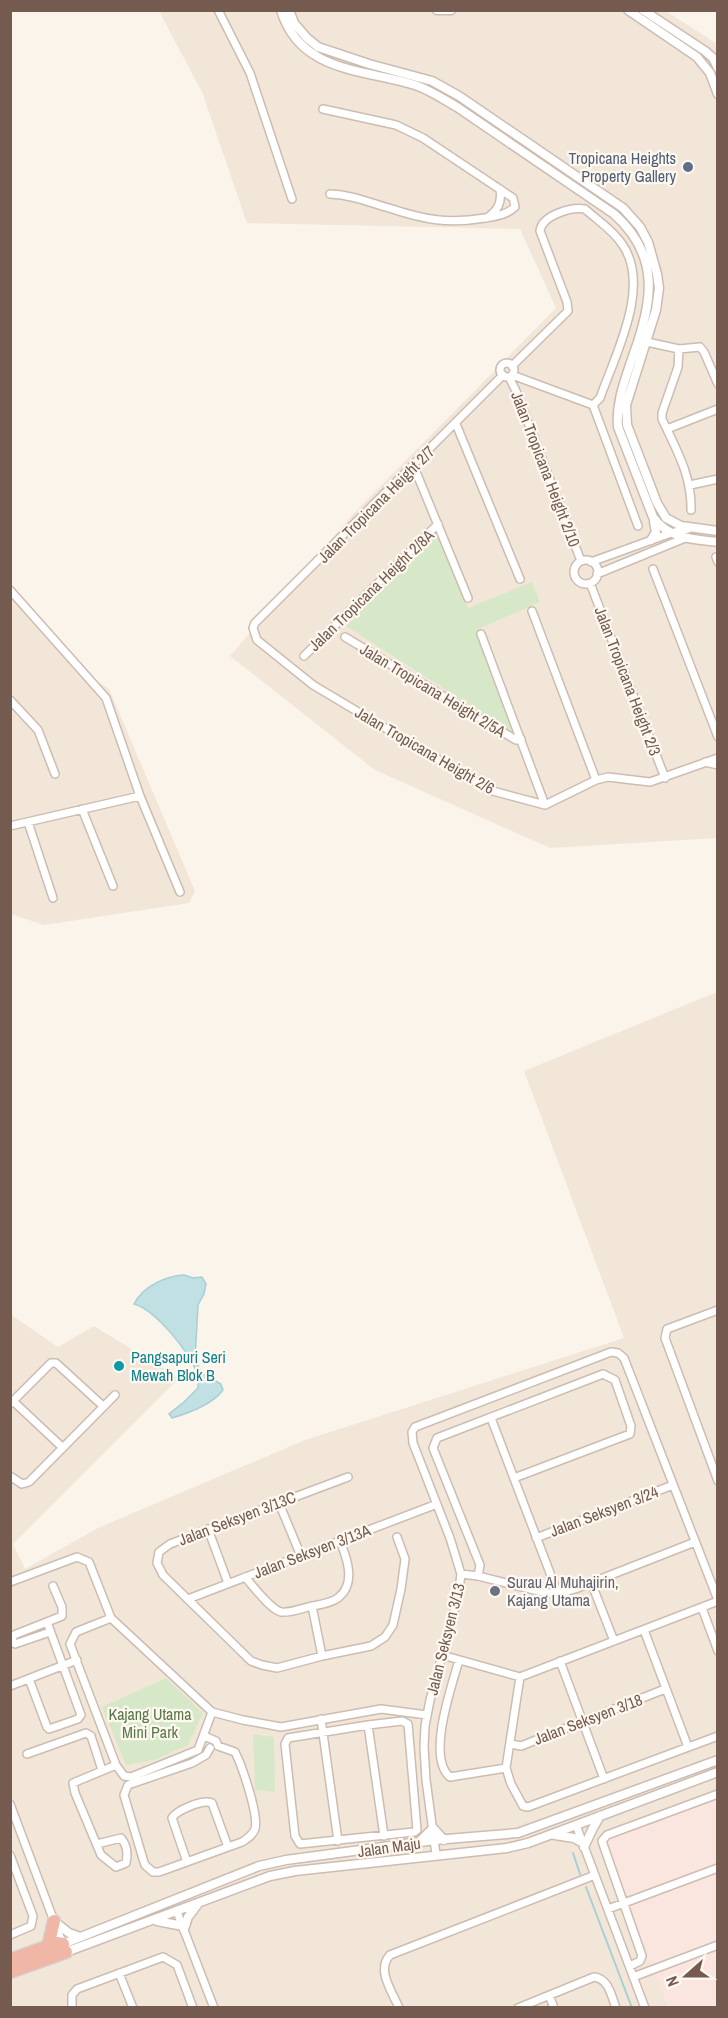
<svg xmlns="http://www.w3.org/2000/svg" width="728" height="2018" font-family="'Archivo Narrow',sans-serif">
<style>
.residential{fill:#f2e6d9}
.commercial{fill:#fae6df}
.green{fill:#d7e8c9}
.water{fill:#c0e0e4;stroke:#a7d0d5;stroke-width:1.5}
.lines{fill:none;stroke-linecap:round;stroke-linejoin:round}
.stream{stroke:#a7d0d5;stroke-width:2}
.minor-casing{stroke:#cdbcb1;stroke-width:10}
.tertiary-casing{stroke:#cdbcb1;stroke-width:11}
.motorway-casing{stroke:#d8d1ce;stroke-width:15}
.minor{stroke:#fff;stroke-width:7}
.tertiary{stroke:#fff;stroke-width:8}
.motorway{stroke:#f0b6a6;stroke-width:12}
.service-dot{fill:#5c6f8a;stroke:#fef8f1;stroke-width:2}
.culture-dot{fill:#0f9aa8;stroke:#fef8f1;stroke-width:2}
.worship-dot{fill:#6b7280;stroke:#fef8f1;stroke-width:2}
.labels{text-anchor:middle;stroke-width:4.5;stroke-linejoin:round;paint-order:stroke}
.service-label{font-size:16px;fill:#4e5e75;stroke:#fef8f1;text-anchor:end}
.street-label{font-size:16px;fill:#755b4f;stroke:#fef8f1}
.culture-label{font-size:16px;fill:#0d838f;stroke:#fef8f1;text-anchor:start}
.worship-label{font-size:16px;fill:#5b616d;stroke:#fef8f1;text-anchor:start}
.park-label{font-size:16px;fill:#597948;stroke:#fef8f1}
</style>
<rect width="100%" height="100%" fill="#fbf4eb"/>
<path class="residential" d="M159 11H666L717 44V838L550 848 375 770 230 656 355 512 556 308 520 229 247 223 202 92Z
M10 584 98 682 109 689 195 891 189 903 44 925 11 914Z
M717 992V2007H11L10 1314 58 1347 94 1326 179 1378 13 1544 25 1569 98 1528 305 1440 624 1338 524 1071Z"/>
<path class="commercial" d="M717 1797V2007H668L605 1841 609 1836Z"/>
<path class="green" d="M438 533 468 608 532 582 540 602 478 629 517 731 513 733 346 626Z
M166 1678 203 1713 188 1745 155 1760 126 1765 102 1707Z
M253 1734 274 1737 275 1792 255 1790Z"/>
<path class="water" d="M184 1275 193 1278 202 1277 206 1284 204 1294 198 1305 195 1360 202 1373 221 1384 223 1390C212 1405 189 1413 172 1418L169 1414 184 1402 198 1388C198 1383 199 1378 197 1373 189 1352 156 1310 134 1304 143 1286 166 1276 184 1275Z"/>
<g class="lines">
<path class="stream" d="M573 1853 580 1874
M586 1887 632 2008"/>
<defs>
<path id="minor" d="M218 10 250 73 292 199
M323 109 396 125 423 138 513 198 515 207C506 215 497 216 485 218 448 224 425 220 389 208 368 202 352 195 330 194
M487 218C498 210 502 203 500 189
M647 342 679 349 700 347 704 352 718 384
M679 349 678 367 662 413V419C676 449 692 476 691 510
M500 370a7 7 0 1 1 14 0a7 7 0 1 1-14 0Z
M512 366 568 311 567 302 540 231C542 215 571 207 585 209 597 220 613 230 622 244 652 286 615 355 600 398L593 405 512 375
M503 375 255 623 253 628 257 640 313 685 489 790 545 805 596 780 608 777 650 782 718 758
M509 377 516 391 581 561
M593 405 638 526
M456 424 520 579
M667 429 718 409
M414 467 468 598
M690 485 718 479
M716 557 718 562
M574 572a12 12 0 1 1 24 0a12 12 0 1 1-24 0Z
M591 562 671 533 688 529
M653 569 718 737
M597 574 685 538
M590 583 665 778
M10 590 106 698 140 796 180 892
M532 611 596 780
M481 634 545 805
M345 637 516 740 521 739
M304 656 438 524
M10 700 38 730 55 774
M705 762 718 765
M82 809 113 886
M28 822 53 898
M10 826 140 796
M718 1310 667 1329 665 1338 718 1481
M13 1401 62 1447
M10 1404 51 1363H56L103 1406
M491 1418 558 1594
M10 1476 22 1484 29 1482 115 1395
M348 1477 170 1544 159 1552 157 1563 163 1575 251 1661 262 1665 277 1668 322 1656 371 1646 385 1637 393 1625 401 1589 405 1559 397 1537
M279 1503 301 1556
M208 1529 228 1583
M536 1538 673 1485
M461 1574 478 1576 542 1592 558 1594 575 1589 695 1542
M478 1576 480 1565 433 1448 437 1438 603 1374 615 1380 631 1426 630 1434 514 1478
M245 1577C253 1586 270 1609 281 1612 289 1613 301 1609 308 1607 317 1605 333 1603 339 1597 356 1583 347 1558 340 1541
M10 1582 77 1557 89 1562 111 1618 212 1712 243 1720 281 1727 381 1709 427 1715
M591 1582 614 1641
M188 1599 437 1504
M312 1606 322 1656
M702 1608 718 1651
M111 1618 76 1632 70 1644 116 1765 124 1776 131 1777 198 1750 212 1712
M47 1622 14 1635 12 1640 15 1644 50 1632
M644 1630 688 1747
M442 1655 520 1677 718 1601
M459 1660C452 1686 426 1757 450 1777L506 1768
M560 1661 604 1779
M520 1677 506 1768 511 1784 523 1806 528 1807 718 1736
M29 1679 47 1727 49 1729 78 1719 81 1715 47 1622 62 1616V1607L53 1586
M10 1686 77 1660
M321 1719 338 1841
M368 1725 402 1721 408 1724 417 1830 414 1832 300 1844 295 1836 285 1744 288 1738 368 1725 384 1836
M204 1736 216 1741 218 1746 235 1752C242 1766 259 1815 255 1829 252 1836 247 1839 242 1842L159 1872H153L145 1865 143 1859 124 1795 128 1785 192 1763 206 1755 210 1748
M511 1744 521 1746 665 1689
M27 1754 86 1733 91 1736 102 1770
M10 1804 63 1945
M576 1825 645 2008
M97 1844 121 1838C127 1845 128 1854 126 1863L116 1867 101 1855 75 1793 73 1783 116 1765
M436 1854 426 1780 424 1747 425 1726 430 1700 458 1597 461 1574 450 1538 413 1443 412 1432 415 1427 611 1352 618 1353 624 1358 718 1600
M10 1855 33 1916 31 1926 10 1935
M187 1862 172 1818C177 1810 203 1799 212 1803L228 1847
M608 1909 718 1868
M177 1912 214 2008
M630 1966 640 1961 642 1956 602 1841 607 1835 718 1794
M119 1973 133 2008
M633 1977 718 1945
M549 1995 554 2008
M72 2008V1995L77 1989 163 1957 177 1965 193 2008
M399 2008C392 1991 376 1970 390 1955L595 1875
M518 2008 594 1977C609 1979 611 1995 616 2008"/>
<path id="tertiary" d="M281 10C300 73 364 69 415 85 430 90 443 99 457 107L614 214C661 256 653 302 633 356 625 380 616 402 618 427L653 517C669 539 692 539 718 542
M289 10 294 23 307 38 318 47 369 64 432 81 459 96 623 208 640 227 648 242 657 274 659 288 656 310 626 405 627 425 657 503 666 518 681 526 718 531
M437 10H451
M628 10 697 57 710 73 718 94
M643 10 705 51 713 58 718 68
M651 540 656 532 654 522
M555 1835 574 1838 583 1843
M419 1842 433 1828 444 1840
M584 1847 593 1828 600 1816
M54 1921 69 1933 80 1937
M157 1921 183 1926
M184 1929 188 1917 197 1905
M63 1944 259 1866 286 1860 435 1840 518 1833 718 1760
M66 1952 270 1876 295 1871 507 1848 528 1843 718 1772"/>
<path id="motorway" d="M48 1947 54 1921
M10 1960 57 1943 63 1944
M10 1972 66 1952"/>
</defs>
<use href="#minor" class="minor-casing"/>
<use href="#tertiary" class="tertiary-casing"/>
<use href="#motorway" class="motorway-casing"/>
<use href="#minor" class="minor"/>
<use href="#tertiary" class="tertiary"/>
<use href="#motorway" class="motorway"/>
</g>
<circle class="service-dot" cx="688" cy="167" r="6"/>
<circle class="culture-dot" cx="119" cy="1366" r="6"/>
<circle class="worship-dot" cx="495" cy="1591" r="6"/>
<g class="labels">
<g class="service-label">
<text x="676" y="164">Tropicana Heights<tspan x="676" dy="18">Property Gallery</tspan></text>
</g>
<g class="street-label">
<text transform="translate(546 469) rotate(69)" y="6">Jalan Tropicana Height 2/10</text>
<text transform="translate(376 504) rotate(-45)" y="6">Jalan Tropicana Height 2/7</text>
<text transform="translate(371 590) rotate(-44)" y="6">Jalan Tropicana Height 2/8A</text>
<text transform="translate(628 681) rotate(69)" y="6">Jalan Tropicana Height 2/3</text>
<text transform="translate(433 690) rotate(31)" y="6">Jalan Tropicana Height 2/5A</text>
<text transform="translate(425 750) rotate(30)" y="6">Jalan Tropicana Height 2/6</text>
<text transform="translate(604 1511) rotate(-21)" y="6">Jalan Seksyen 3/24</text>
<text transform="translate(237 1518) rotate(-21)" y="6">Jalan Seksyen 3/13C</text>
<text transform="translate(312 1551) rotate(-21)" y="6">Jalan Seksyen 3/13A</text>
<text transform="translate(445 1639) rotate(-76)" y="6">Jalan Seksyen 3/13</text>
<text transform="translate(588 1719) rotate(-21)" y="6">Jalan Seksyen 3/18</text>
<text transform="translate(389 1847) rotate(-8)" y="6">Jalan Maju</text>
</g>
<g class="culture-label">
<text x="131" y="1363">Pangsapuri Seri<tspan x="131" dy="18">Mewah Blok B</tspan></text>
</g>
<g class="worship-label">
<text x="507" y="1588">Surau Al Muhajirin,<tspan x="507" dy="18">Kajang Utama</tspan></text>
</g>
<g class="park-label">
<text x="150" y="1720">Kajang Utama<tspan x="150" dy="18">Mini Park</tspan></text>
</g>
</g>
<rect width="728" height="2018" fill="none" stroke="#755b4f" stroke-width="24"/>
<g transform="translate(686 1976) rotate(249)" stroke="#fef8f1" stroke-width="4.5" paint-order="stroke">
<path d="M0-4.5L10 22L0 15L-10 22Z" fill="#755b4f"/>
<text y="-9" font-size="16" font-weight="bold" text-anchor="middle" fill="#755b4f">N</text>
</g>
</svg>
